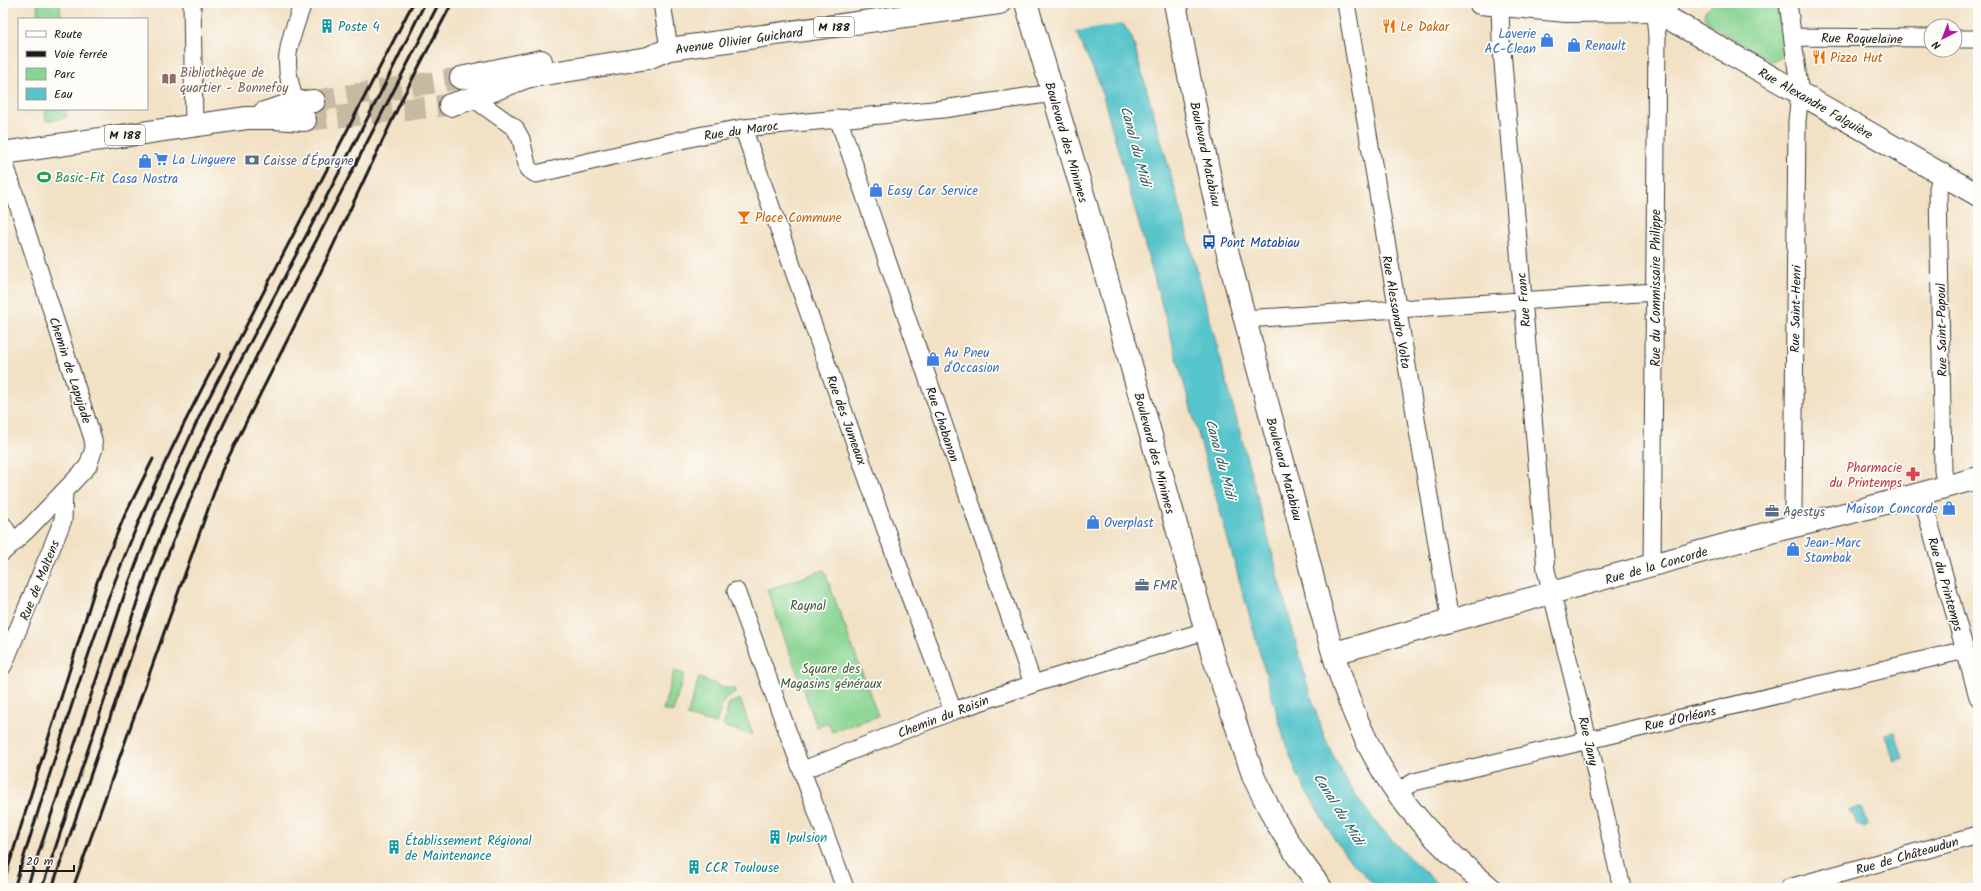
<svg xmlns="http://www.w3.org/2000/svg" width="1981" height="891" font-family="Kalam,sans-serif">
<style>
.green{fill:#88d491;stroke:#527856}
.water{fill:#57c4cb;stroke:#3a7074}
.pier{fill:#f2e1c5}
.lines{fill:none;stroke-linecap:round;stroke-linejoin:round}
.primary-tunnel{stroke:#c7baa3;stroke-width:22;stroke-dasharray:22 11;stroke-linecap:butt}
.minor-casing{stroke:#3c3a35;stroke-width:19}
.tertiary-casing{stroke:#3c3a35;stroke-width:24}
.primary-casing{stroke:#3c3a35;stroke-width:24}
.minor{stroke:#fff;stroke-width:17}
.tertiary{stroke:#fff;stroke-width:22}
.primary{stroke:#fff;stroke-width:22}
.rail{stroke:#1c1c1c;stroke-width:3}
.labels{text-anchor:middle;stroke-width:3.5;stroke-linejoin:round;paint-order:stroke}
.shield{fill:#fdfcf7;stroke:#605f5e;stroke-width:1}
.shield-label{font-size:12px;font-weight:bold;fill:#1c1c1c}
.culture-label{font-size:13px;fill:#0d838f;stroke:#fdfcf7;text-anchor:start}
.food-label{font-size:13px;fill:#c56008;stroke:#fdfcf7;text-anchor:start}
.shop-label{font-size:13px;fill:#366cbe;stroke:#fdfcf7;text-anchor:start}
.street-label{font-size:13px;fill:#1c1c1c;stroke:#fdfcf7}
.education-label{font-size:13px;fill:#785e54;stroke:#fdfcf7;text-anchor:start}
.service-label{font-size:13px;fill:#4e5e75;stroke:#fdfcf7;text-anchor:start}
.leisure-label{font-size:13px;fill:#27864d;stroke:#fdfcf7;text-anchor:start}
.transit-label{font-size:13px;fill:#164399;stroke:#fdfcf7;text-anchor:start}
.health-label{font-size:13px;fill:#be3a42;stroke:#fdfcf7;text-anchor:end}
.park-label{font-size:13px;fill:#425c45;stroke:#fdfcf7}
.water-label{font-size:14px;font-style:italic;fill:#345f62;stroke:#fdfcf7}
</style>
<rect width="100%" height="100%" fill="#fdfcf7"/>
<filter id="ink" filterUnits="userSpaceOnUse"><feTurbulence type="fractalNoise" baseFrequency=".025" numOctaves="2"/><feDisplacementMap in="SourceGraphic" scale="8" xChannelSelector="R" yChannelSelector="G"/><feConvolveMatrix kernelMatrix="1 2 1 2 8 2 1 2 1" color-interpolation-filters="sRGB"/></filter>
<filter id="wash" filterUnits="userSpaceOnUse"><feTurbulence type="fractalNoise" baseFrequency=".012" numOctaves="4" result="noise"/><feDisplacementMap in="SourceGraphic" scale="16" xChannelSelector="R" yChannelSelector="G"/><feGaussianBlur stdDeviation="0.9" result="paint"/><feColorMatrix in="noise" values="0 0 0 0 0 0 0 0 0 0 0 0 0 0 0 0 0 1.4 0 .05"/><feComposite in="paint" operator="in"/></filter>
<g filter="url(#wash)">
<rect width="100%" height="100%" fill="#f2e1c5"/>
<path class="green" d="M37 3H60L61 19H38Z
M1718 3H1777L1784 53C1780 59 1777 60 1770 61L1708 23C1702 12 1707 6 1718 3Z
M45 109H66L67 118 46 121Z
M824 570 878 716 832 732 829 723 817 727 767 590Z
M674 671 684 674 673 712 663 710Z
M699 678 726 688H735L736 693C720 698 721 709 716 724L687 716Z
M740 699 753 735 723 726 729 704Z"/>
<path class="water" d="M1079 3C1110 11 1115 9 1132 38L1180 207 1306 680C1314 705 1321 732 1333 755 1360 812 1396 847 1443 888H1377L1350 860 1335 840 1298 776 1285 742 1099 82 1076 32Z
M1895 732 1903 758 1894 761 1886 734Z
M1858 807 1862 808 1868 824 1865 828 1857 825 1854 816 1849 812 1850 809Z"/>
<path class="pier" d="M1077 3H1113L1114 10 1126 23 1074 32Z"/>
</g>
<g filter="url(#ink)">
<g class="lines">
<path class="primary-tunnel" d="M314 101 461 78
M305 120 450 105"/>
<defs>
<path id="minor" d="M192 3 194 125
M662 3 669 49
M1346 3 1450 621
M1788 3 1800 94 1797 121 1793 512 1796 525
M1500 5 1501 39 1546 570 1590 747 1622 888
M1793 37 1931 38
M1955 39H1978
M473 98 515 128 521 139 528 169 536 174 703 135 743 128 943 109 1053 93
M289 111 296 103C280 61 289 43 303 3
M838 118 1033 684
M743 128 904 581 953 711
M3 158 93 439 94 448 88 466 29 528 3 552
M1942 175 1938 188 1943 471 1946 486
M1245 319 1655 292
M1921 493 1978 697
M3 525 14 543
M1652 566 1657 37 1654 3
M736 591 845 888
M3 666 63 520 64 491
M803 770 953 711 1033 684 1205 631
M1397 792 1414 782 1965 650
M1789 888 1978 835"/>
<path id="tertiary" d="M1654 10 1978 195
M1334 653 1786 528 1845 514 1978 478"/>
<path id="primary" d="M1026 3 1081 187 1213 656 1254 778 1275 820 1298 857 1321 888
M1175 3C1190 82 1205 161 1224 238 1246 326 1270 412 1293 499 1316 585 1333 681 1376 759 1403 809 1447 853 1490 888
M1480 3 1566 11 1654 10 1668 3
M461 78 541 61
M450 105 473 98 526 77 648 58 669 49 999 3
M264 113 296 103 314 101
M3 153 247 118H274L305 120"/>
</defs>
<use href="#minor" class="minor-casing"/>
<use href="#tertiary" class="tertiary-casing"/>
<use href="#primary" class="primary-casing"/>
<use href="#minor" class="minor"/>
<use href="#tertiary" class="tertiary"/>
<use href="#primary" class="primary"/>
<path class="rail" d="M3 884 97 582 124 517 153 459
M14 888C54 763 90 635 142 514 165 459 192 407 220 354
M27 888 125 593 158 507 200 415 413 3
M42 888 148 569 175 499 231 379 376 102 425 3
M52 888 141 627 172 544 208 457 257 355 439 3
M73 888 222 470 307 301 404 95 452 3"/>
</g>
</g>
<defs>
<symbol id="building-bare" viewBox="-9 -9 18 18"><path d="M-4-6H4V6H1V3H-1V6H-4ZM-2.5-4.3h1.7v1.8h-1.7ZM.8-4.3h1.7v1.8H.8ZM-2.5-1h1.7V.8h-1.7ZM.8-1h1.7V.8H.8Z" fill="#0f9aa8" stroke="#fdfcf7" stroke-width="2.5" paint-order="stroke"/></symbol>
<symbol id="restaurant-bare" viewBox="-9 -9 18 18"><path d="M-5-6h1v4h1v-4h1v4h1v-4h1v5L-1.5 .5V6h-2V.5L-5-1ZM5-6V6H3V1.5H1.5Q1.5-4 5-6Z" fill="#e8710a" stroke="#fdfcf7" stroke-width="2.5" paint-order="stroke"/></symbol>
<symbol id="shop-bare" viewBox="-9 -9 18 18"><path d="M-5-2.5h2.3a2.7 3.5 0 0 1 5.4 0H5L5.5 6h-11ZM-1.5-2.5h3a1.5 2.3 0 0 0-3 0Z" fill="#3f7fe0" stroke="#fdfcf7" stroke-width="2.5" paint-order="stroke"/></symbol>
<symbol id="library-bare" viewBox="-9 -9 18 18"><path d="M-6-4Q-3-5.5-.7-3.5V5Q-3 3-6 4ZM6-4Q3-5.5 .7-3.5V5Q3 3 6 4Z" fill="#8d6e63" stroke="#fdfcf7" stroke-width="2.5" paint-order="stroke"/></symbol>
<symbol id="supermarket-bare" viewBox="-9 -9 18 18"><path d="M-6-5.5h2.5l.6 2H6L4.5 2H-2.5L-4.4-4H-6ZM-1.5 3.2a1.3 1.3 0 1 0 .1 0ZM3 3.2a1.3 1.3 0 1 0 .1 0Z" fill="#3f7fe0" stroke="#fdfcf7" stroke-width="2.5" paint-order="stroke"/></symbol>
<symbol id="bank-bare" viewBox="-9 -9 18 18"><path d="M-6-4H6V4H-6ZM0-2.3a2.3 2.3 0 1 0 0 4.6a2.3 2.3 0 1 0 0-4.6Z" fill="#5c6f8a" stroke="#fdfcf7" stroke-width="2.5" paint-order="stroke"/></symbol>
<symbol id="stadium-bare" viewBox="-9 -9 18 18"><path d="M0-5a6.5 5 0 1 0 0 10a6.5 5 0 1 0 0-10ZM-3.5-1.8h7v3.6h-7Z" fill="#2e9e5b" stroke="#fdfcf7" stroke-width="2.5" paint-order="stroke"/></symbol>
<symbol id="bar-bare" viewBox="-9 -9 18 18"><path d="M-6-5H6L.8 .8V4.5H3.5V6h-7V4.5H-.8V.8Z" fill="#e8710a" stroke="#fdfcf7" stroke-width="2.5" paint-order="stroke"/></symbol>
<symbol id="bus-bare" viewBox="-9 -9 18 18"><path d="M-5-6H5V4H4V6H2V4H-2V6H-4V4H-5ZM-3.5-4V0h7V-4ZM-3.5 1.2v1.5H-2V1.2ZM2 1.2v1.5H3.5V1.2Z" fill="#1a4fb4" stroke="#fdfcf7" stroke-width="2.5" paint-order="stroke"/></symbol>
<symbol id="pharmacy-bare" viewBox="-9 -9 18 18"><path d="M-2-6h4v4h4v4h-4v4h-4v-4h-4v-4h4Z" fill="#e0444e" stroke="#fdfcf7" stroke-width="2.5" paint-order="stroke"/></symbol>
<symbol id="office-bare" viewBox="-9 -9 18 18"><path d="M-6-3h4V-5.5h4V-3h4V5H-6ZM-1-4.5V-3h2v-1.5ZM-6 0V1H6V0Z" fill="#5c6f8a" stroke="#fdfcf7" stroke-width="2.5" paint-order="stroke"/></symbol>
</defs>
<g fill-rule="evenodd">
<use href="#building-bare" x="317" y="16" width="20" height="20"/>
<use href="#restaurant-bare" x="1379" y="16" width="20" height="20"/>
<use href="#shop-bare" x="1537" y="30" width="20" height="20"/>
<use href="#shop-bare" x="1564" y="35" width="20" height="20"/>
<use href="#restaurant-bare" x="1809" y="47" width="20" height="20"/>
<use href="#library-bare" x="159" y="69" width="20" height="20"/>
<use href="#supermarket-bare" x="151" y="149" width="20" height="20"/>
<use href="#bank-bare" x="242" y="150" width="20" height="20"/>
<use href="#shop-bare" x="135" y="151" width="20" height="20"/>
<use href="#stadium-bare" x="34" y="167" width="20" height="20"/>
<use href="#shop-bare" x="866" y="180" width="20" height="20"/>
<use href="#bar-bare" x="734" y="207" width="20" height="20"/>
<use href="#bus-bare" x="1199" y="232" width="20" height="20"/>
<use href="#shop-bare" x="923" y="349" width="20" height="20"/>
<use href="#pharmacy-bare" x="1903" y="464" width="20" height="20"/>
<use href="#shop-bare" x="1939" y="498" width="20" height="20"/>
<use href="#office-bare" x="1762" y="501" width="20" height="20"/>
<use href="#shop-bare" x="1083" y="512" width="20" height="20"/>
<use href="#shop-bare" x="1783" y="539" width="20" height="20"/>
<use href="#office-bare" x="1132" y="575" width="20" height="20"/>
<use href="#building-bare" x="765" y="827" width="20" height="20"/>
<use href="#building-bare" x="384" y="837" width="20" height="20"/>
<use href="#building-bare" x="684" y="857" width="20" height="20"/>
</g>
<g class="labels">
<g class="shield">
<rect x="814" y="17" width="40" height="20" rx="3"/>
<rect x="105" y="125" width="40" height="20" rx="3"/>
</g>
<g class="shield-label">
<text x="834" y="31">M 188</text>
<text x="125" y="139">M 188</text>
</g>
<g class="culture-label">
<text x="338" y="31">Poste 4</text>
<text x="786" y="842">1pulsion</text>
<text x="405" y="845">Établissement Régional<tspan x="405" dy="15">de Maintenance</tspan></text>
<text x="705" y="872">CCR Toulouse</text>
</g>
<g class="food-label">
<text x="1400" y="31">Le Dakar</text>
<text x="1830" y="62">Pizza Hut</text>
<text x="755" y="222">Place Commune</text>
</g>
<g class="shop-label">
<text x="1536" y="38" text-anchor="end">Laverie<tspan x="1536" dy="15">AC-Clean</tspan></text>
<text x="1585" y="50">Renault</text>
<text x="172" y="164">La Linguere</text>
<text x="145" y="183" text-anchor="middle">Casa Nostra</text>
<text x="887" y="195">Easy Car Service</text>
<text x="944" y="357">Au Pneu<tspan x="944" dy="15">d'Occasion</tspan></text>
<text x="1938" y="513" text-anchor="end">Maison Concorde</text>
<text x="1104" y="527">Overplast</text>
<text x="1804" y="547">Jean-Marc<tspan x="1804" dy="15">Stambak</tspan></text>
</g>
<g class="street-label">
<text transform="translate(1862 38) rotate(1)" y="5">Rue Roquelaine</text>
<text transform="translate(739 40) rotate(-8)" y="5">Avenue Olivier Guichard</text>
<text transform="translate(1816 103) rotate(30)" y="5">Rue Alexandre Falguière</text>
<text transform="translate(741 130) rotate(-8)" y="5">Rue du Maroc</text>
<text transform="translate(1067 142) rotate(74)" y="5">Boulevard des Minimes</text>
<text transform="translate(1206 154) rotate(78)" y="5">Boulevard Matabiau</text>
<text transform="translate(1655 288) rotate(-90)" y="5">Rue du Commissaire Philippe</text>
<text transform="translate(1523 300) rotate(-95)" y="5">Rue Franc</text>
<text transform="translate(1795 309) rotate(-89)" y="5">Rue Saint-Henri</text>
<text transform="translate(1397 312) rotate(80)" y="5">Rue Alessandro Volta</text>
<text transform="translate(1941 330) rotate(-91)" y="5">Rue Saint-Papoul</text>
<text transform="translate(71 370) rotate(72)" y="5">Chemin de Lapujade</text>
<text transform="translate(847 420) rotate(70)" y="5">Rue des Jumeaux</text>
<text transform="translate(943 424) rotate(71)" y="5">Rue Chabanon</text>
<text transform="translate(1155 453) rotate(75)" y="5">Boulevard des Minimes</text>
<text transform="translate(1285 469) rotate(75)" y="5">Boulevard Matabiau</text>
<text transform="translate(1656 565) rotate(-16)" y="5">Rue de la Concorde</text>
<text transform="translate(39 580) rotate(-68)" y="5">Rue de Maltens</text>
<text transform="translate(1946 584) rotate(74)" y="5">Rue du Printemps</text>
<text transform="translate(943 716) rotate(-21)" y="5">Chemin du Raisin</text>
<text transform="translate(1680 718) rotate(-13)" y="5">Rue d'Orléans</text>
<text transform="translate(1589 741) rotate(77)" y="5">Rue Jany</text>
<text transform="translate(1907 855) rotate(-16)" y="5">Rue de Châteaudun</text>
</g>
<g class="education-label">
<text x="180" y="77">Bibliothèque de<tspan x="180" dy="15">quartier - Bonnefoy</tspan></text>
</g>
<g class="service-label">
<text x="263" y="165">Caisse d'Épargne</text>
<text x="1783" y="516">Agestys</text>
<text x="1153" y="590">FMR</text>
</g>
<g class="leisure-label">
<text x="55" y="182">Basic-Fit</text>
</g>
<g class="transit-label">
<text x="1220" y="247">Pont Matabiau</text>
</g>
<g class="health-label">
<text x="1902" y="472">Pharmacie<tspan x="1902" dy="15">du Printemps</tspan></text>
</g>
<g class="park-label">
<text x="808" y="610">Raynal</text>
<text x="831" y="673">Square des<tspan x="831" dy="15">Magasins généraux</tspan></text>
</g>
<g class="water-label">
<text transform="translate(1136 146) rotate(75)" y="5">Canal du Midi</text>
<text transform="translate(1221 459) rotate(75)" y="5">Canal du Midi</text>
<text transform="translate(1339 809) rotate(58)" y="5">Canal du Midi</text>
</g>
</g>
<rect width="1981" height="891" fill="none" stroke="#fdfcf7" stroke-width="16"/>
<rect x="18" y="18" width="130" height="92" fill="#fdfcf7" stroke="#a3a29f"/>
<rect x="26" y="31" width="20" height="6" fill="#ffffff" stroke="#a3a29f"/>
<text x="54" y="38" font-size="12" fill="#1c1c1c">Route</text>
<rect x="26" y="51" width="20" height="6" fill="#1c1c1c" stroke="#a3a29f"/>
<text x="54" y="58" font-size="12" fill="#1c1c1c">Voie ferrée</text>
<rect x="26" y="68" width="20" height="12" fill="#88d491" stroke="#a3a29f"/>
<text x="54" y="78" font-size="12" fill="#1c1c1c">Parc</text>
<rect x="26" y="88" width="20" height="12" fill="#57c4cb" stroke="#a3a29f"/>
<text x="54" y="98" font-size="12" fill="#1c1c1c">Eau</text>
<g transform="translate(1943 38) rotate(222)"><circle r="19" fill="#fdfcf7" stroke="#a3a29f"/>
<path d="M0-3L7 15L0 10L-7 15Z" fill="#b5179e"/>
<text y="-6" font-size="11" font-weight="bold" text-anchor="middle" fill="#1c1c1c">N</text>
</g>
<path d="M20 865v6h54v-6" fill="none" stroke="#1c1c1c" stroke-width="2"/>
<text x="26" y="865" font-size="12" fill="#1c1c1c" stroke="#fdfcf7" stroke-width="3" paint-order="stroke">20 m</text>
</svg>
